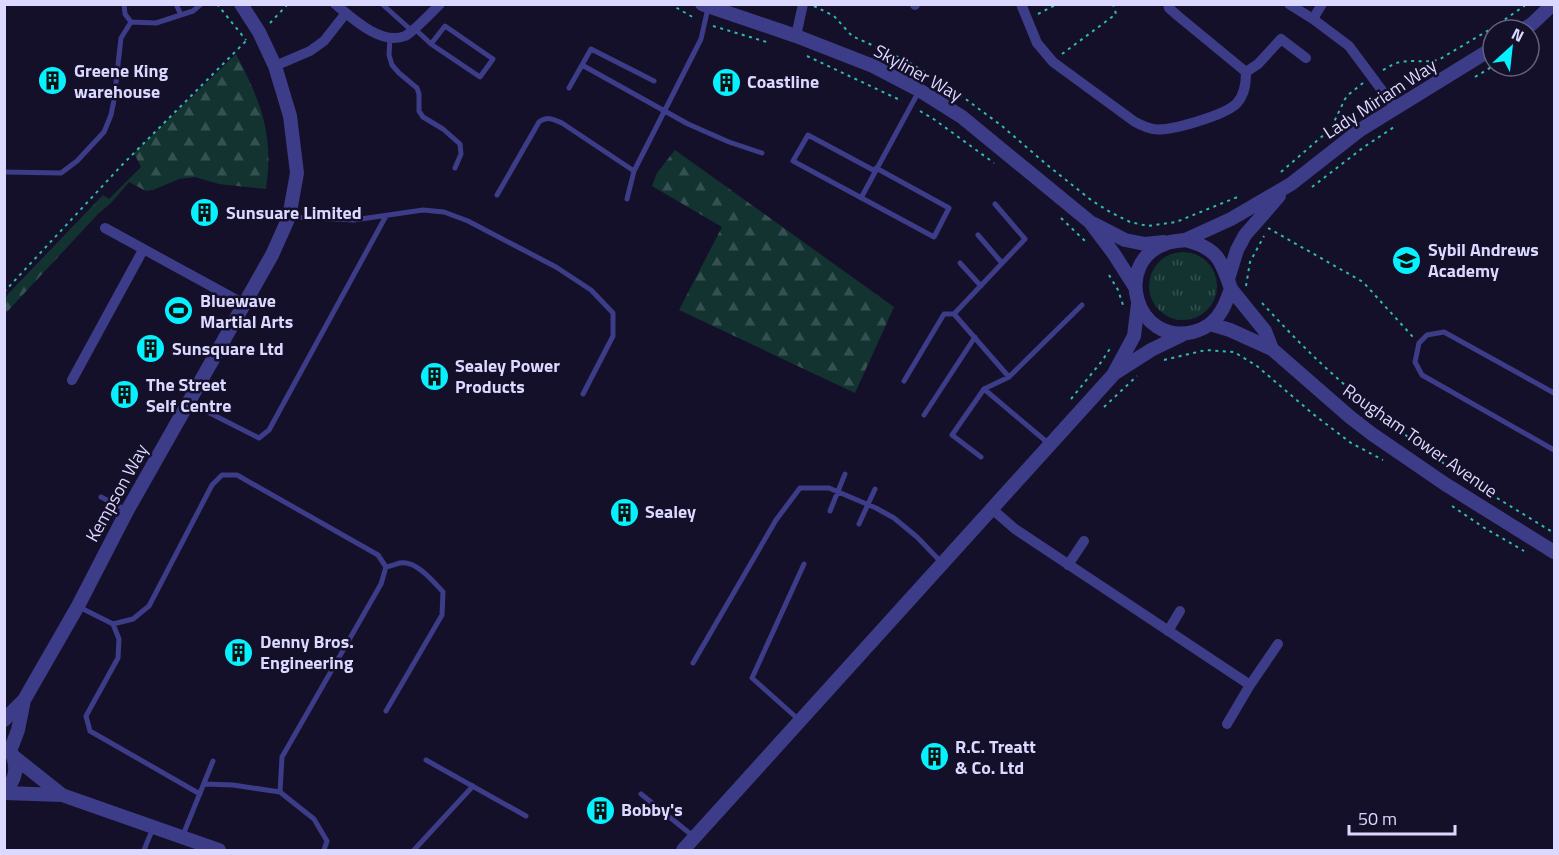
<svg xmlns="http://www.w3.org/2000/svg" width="1559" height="855" font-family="'Titillium Web',sans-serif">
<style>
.grass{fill:url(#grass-tufts)}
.forest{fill:url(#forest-firs)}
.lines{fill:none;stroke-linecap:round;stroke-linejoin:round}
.path{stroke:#30bbad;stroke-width:2;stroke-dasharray:3 4.5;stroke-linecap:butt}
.service{stroke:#3c3c88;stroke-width:5}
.minor{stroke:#3c3c88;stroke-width:10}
.tertiary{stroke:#3c3c88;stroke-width:14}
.labels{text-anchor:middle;stroke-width:5;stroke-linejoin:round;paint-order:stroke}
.poi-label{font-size:18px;font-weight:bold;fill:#dbd9ff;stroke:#141029;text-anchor:start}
.street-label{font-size:18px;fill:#dbd9ff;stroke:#141029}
</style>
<defs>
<pattern id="grass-tufts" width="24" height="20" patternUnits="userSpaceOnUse" patternTransform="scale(1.5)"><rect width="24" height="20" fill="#133331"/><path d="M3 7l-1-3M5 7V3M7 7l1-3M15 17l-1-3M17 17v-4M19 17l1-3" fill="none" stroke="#355050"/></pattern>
<pattern id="forest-firs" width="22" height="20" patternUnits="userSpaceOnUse" patternTransform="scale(1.5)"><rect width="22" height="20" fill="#133331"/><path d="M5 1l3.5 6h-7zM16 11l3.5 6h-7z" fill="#355050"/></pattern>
</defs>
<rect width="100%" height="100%" fill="#141029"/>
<path class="grass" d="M1149 286a34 34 0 1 1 68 0a34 34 0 1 1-68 0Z"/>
<path class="forest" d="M236 54C261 102 274 134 266 189L219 184 195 177 179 179 153 190 146 191 129 182 111 203 98 214 5 314V298L8 294 103 195 109 199 141 167 134 153Z
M675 150 894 307 855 393 679 310 722 227 652 186 657 173Z"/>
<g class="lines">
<path class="path" d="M217 4 246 40
M670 4 696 19
M814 6 834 16 852 36 905 60 948 86 1002 126 1046 164 1091 200 1110 212 1130 222 1148 226 1176 222 1240 196
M1038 14 1057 4
M270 23 288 4
M713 26 770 43
M1062 54 1116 14 1113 4
M807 56 902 101
M1383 70C1389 67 1394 63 1401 62 1414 59 1427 64 1440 59L1494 27 1527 4
M1475 77 1493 66
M920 111 935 120 994 163
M1281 172 1326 133 1333 124 1345 99 1348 95 1363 83
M1312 187 1364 147 1394 127
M1061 218 1085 241
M1268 228 1363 282 1413 337
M1109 275 1118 290 1123 305
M1246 286 1250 262 1264 236
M4 292 122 165 248 39
M1262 303C1286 329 1311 355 1337 378 1381 418 1428 453 1476 486
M1164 360 1206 350 1234 352 1257 366 1313 414 1351 443 1383 460
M1071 399 1102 361 1111 347
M1104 407 1137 376
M1497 498 1554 533
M1452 506 1483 527 1524 551"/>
<path class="service" d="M124 4 125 14 131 22 156 23 193 11 201 4
M176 4 181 15
M382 4 411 30
M415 29 431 44 480 77 493 59 445 26 431 44
M390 38 389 55 392 65 399 73 417 88 419 94V111L423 117 443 129 460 144 461 154 455 168
M582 65 591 49 654 81
M569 88 582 65 688 124 729 142 762 153
M875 171 808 135 793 161 934 237 949 208 876 168
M4 172 61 173 77 161 104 132 111 115 114 100 121 38 131 22
M497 195 539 122C547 116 553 119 562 123L634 171
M861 198 919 91
M627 199 634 171 701 39 708 8
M995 204 1025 239 954 314 1009 377
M290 217 354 220 423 210 444 212 468 221 556 267 591 290 613 313V336L583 394
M978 235 1002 263
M960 263 981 286
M904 381 944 314H954
M984 389 1048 443
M1554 393 1444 332 1427 335 1419 343 1415 362 1422 375 1554 450
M190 403 259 438 269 430 386 216
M924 415 975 337
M981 457 952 435 984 389 1009 377 1082 305
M101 497 126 510
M830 511 845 474
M859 524 875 489
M79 607 113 624 119 639 118 658 86 716 90 731 200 794
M113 624 133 619 149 606 212 485 222 475H237L378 555 386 567 381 584 282 757 280 792 314 819 327 841 324 850
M693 663 776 520 800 488H829L876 508 894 518 917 537 942 563
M386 711 442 615 443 592C433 581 416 560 400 563 396 564 391 566 386 567
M798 719 752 678 804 564
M426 760 526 816
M204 784 233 785 280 792
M641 794 693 836
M183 835 213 761
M144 850 153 828
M414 850 473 786"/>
<path class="minor" d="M335 4C352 18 381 46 405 36 413 32 433 11 440 4
M1021 4 1037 43 1053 62 1135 122C1141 125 1147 128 1153 129 1169 132 1226 115 1237 103 1245 94 1246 83 1246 72L1178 16 1169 8 1168 4
M1289 4 1313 19 1349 46 1395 108
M915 5V4
M1313 19 1322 4
M796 36 803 4
M275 66 310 51 324 41 346 13
M1246 72 1258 64 1281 39 1306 58
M105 228 244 304
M72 380 143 250
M992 509 1015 529 1250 685
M1068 565 1084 541
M1168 631 1180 611
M1227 724 1250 685 1278 644"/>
<path class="tertiary" d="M702 4 796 36 873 66 919 90 962 117 1090 222 1114 254 1135 287
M1522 30 1532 24 1553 4
M1094 224 1125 240 1145 244 1164 242
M1185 240 1231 219 1291 184 1360 130 1493 48
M1185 240C1217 248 1221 259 1231 289 1228 296 1226 304 1222 310 1216 321 1205 329 1193 332 1136 346 1111 262 1167 243 1173 241 1179 241 1185 240Z
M1228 279 1237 250 1245 235 1279 196
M1231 289 1265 331 1272 349
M1210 324 1230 330 1272 349 1350 417 1372 434 1445 484 1554 552
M1115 373 1151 350 1184 334
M4 720 24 700 78 606 127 511 272 255 289 217 297 173 290 116 275 66 259 32 241 4
M10 751 18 730 24 700
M13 756 62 795
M4 791C16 781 18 768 12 754
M4 793 62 795 219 850
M683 850 1113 375 1134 336 1138 304"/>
</g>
<defs>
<symbol id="building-disc" viewBox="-11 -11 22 22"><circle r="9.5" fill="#05f1fe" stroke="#141029"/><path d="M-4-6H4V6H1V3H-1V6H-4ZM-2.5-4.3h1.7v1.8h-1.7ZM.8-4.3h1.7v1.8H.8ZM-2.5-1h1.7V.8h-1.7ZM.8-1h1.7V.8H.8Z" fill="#111"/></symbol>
<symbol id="school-disc" viewBox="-11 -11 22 22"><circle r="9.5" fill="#05f1fe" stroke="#141029"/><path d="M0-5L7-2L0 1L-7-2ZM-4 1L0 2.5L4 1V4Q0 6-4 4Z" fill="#111"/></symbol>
<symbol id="stadium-disc" viewBox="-11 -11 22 22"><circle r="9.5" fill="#05f1fe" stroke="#141029"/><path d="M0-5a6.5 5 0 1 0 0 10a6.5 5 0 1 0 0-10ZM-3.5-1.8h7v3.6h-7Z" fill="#111"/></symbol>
</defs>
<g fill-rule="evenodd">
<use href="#building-disc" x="36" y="64" width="33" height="33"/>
<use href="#building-disc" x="710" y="66" width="33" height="33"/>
<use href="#building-disc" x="188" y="196" width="33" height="33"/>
<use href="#school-disc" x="1390" y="244" width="33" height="33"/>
<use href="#stadium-disc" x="162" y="294" width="33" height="33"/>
<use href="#building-disc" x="134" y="332" width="33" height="33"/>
<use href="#building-disc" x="418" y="360" width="33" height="33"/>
<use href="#building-disc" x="108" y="378" width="33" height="33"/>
<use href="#building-disc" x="608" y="496" width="33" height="33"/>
<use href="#building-disc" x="222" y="636" width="33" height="33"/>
<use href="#building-disc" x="918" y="740" width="33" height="33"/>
<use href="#building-disc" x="584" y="794" width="33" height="33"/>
</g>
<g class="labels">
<g class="poi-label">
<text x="74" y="77">Greene King<tspan x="74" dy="21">warehouse</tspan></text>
<text x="747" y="88">Coastline</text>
<text x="226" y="219">Sunsuare Limited</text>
<text x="1428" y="256">Sybil Andrews<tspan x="1428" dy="21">Academy</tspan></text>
<text x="200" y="307">Bluewave<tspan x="200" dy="21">Martial Arts</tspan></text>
<text x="172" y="355">Sunsquare Ltd</text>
<text x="455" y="372">Sealey Power<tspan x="455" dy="21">Products</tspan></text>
<text x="146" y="391">The Street<tspan x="146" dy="21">Self Centre</tspan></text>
<text x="645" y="518">Sealey</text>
<text x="260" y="648">Denny Bros.<tspan x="260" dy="21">Engineering</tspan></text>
<text x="955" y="753">R.C. Treatt<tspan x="955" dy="21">&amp; Co. Ltd</tspan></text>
<text x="621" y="816">Bobby's</text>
</g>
<g class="street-label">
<text transform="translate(918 73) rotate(29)" y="6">Skyliner Way</text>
<text transform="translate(1380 99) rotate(-33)" y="6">Lady Miriam Way</text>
<text transform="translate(1420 441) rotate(35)" y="6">Rougham Tower Avenue</text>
<text transform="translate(117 493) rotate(-61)" y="6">Kempson Way</text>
</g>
</g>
<rect width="1559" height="855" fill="none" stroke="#dbd9ff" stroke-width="12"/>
<g transform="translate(1511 48) rotate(27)"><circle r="28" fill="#141029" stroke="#64607f" stroke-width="1.5"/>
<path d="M0-4.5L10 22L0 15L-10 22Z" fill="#05f1fe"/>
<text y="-9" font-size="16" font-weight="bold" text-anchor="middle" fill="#dbd9ff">N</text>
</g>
<path d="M1349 825v9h106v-9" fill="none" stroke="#dbd9ff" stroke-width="3"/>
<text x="1358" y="825" font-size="18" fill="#dbd9ff" stroke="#141029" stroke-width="4.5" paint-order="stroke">50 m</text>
</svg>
